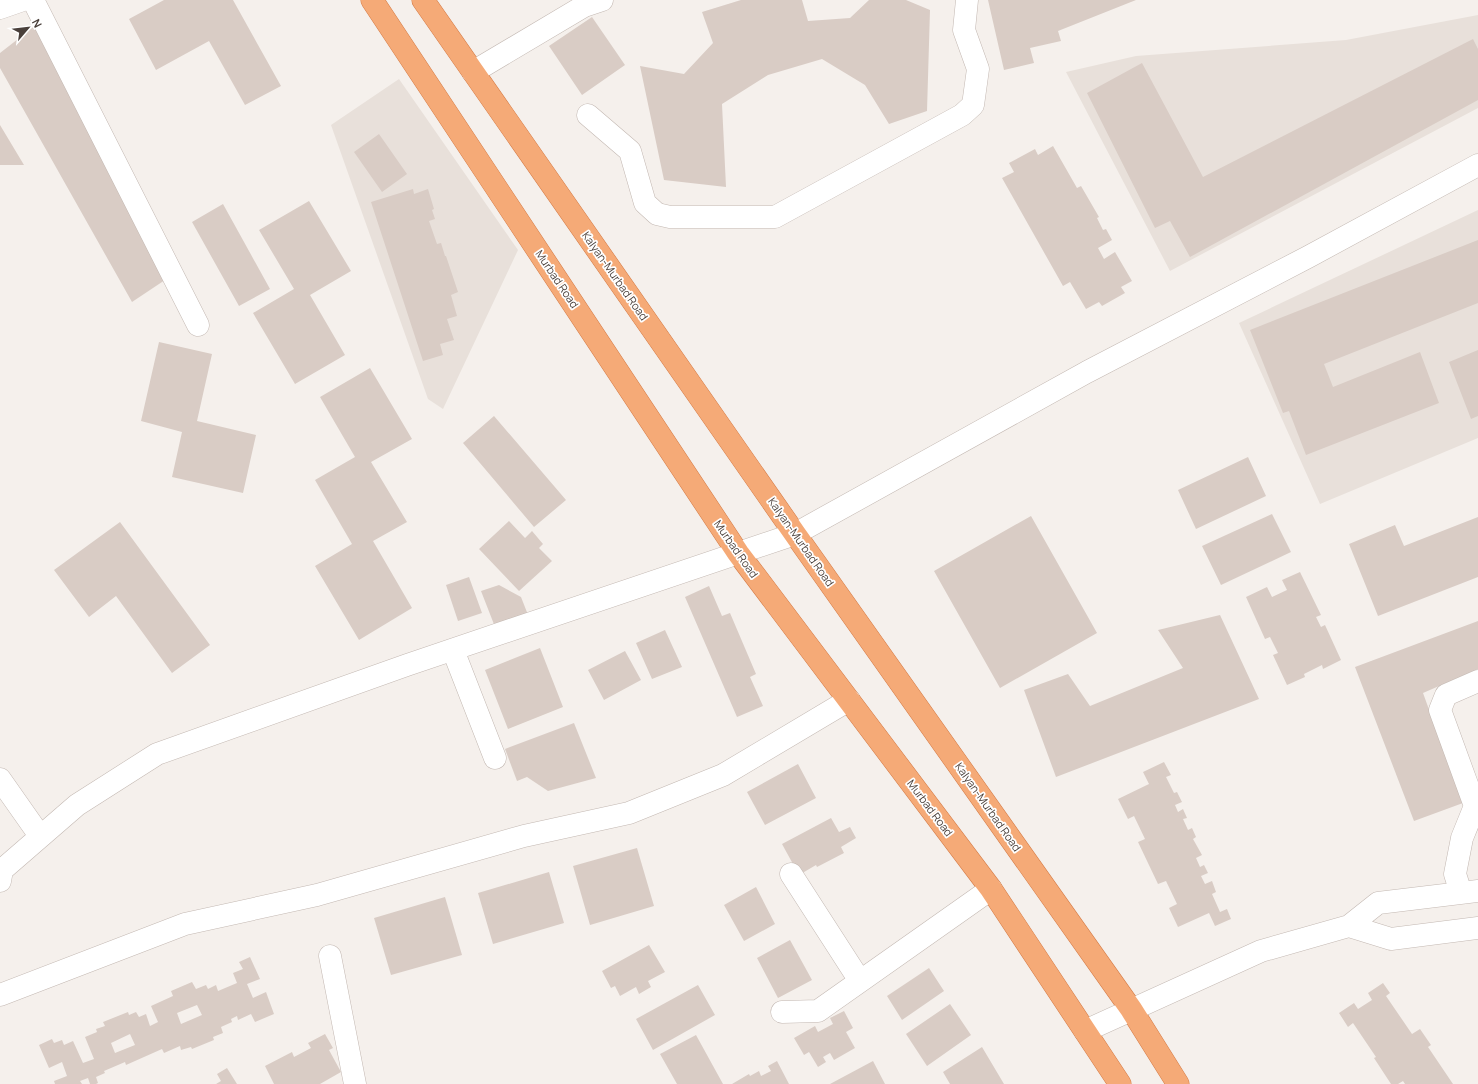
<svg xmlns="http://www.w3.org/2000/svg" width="1478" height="1084" font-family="Manrope,sans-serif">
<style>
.residential{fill:#e8e0da}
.building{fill:#d9ccc5;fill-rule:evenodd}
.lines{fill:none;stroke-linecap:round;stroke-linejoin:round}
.minor-casing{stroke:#c3b8b2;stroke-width:23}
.highway-casing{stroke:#d47b46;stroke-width:23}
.minor{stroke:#fff;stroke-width:22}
.highway{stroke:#f5aa77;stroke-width:22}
.labels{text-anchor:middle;stroke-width:3.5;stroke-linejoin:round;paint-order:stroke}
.street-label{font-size:11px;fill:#493f3a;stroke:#fff}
</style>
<rect width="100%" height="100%" fill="#f5f0ec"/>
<path class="residential" d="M1478 15V108L1170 271 1066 72 1136 56 1346 40Z
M399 79 518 250 443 409 428 399 331 125Z
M1478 210V438L1320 504 1239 323Z"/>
<path class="building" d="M164 0H233L281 86 245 105 209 41 156 70 129 19Z
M741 0H802L808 21 850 18 869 0H906L930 10 927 111 889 124 865 85 822 59 768 75 722 104 726 187 664 180 640 66 684 74 713 43 702 12Z
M988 0H1136L1058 31 1061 41 1030 48 1034 63 1004 70Z
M592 17 625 65 582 95 549 46Z
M36 25 168 278 132 302 0 68V53Z
M1473 39 1478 49V100L1190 257 1170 221 1155 228 1087 93 1142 63 1203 177Z
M0 125 24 165H0Z
M379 134 407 174 382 192 354 152Z
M1053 146 1077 188 1081 186 1099 217 1097 218 1103 230 1106 229 1112 240 1098 248 1104 259 1115 252 1132 281 1121 287 1125 293 1102 306 1099 302 1086 309 1070 282 1063 286 1002 178 1014 172 1009 163 1035 149 1038 155Z
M413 189 414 194 428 189 434 209 432 210 435 219 429 221 437 244 441 243 445 256H446L458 292 451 295 457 316 447 319 454 340 440 344 443 355 423 361 371 202Z
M309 201 351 271 310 295 345 355 295 384 253 313 294 289 259 230Z
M223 204 270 289 239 306 192 222Z
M1478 240V303L1324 364 1333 387 1420 352 1439 403 1306 455 1289 411 1283 413 1250 330Z
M159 342 212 354 197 421 256 435 243 493 172 477 182 432 141 421Z
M1478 350V416L1471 419 1449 362Z
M370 368 412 439 371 462 407 522 373 541 412 608 359 640 315 566 352 544 315 480 355 457 320 397Z
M494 416 566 500 534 527 463 443Z
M1248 457 1266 496 1196 529 1178 490Z
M1272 514 1291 552 1221 585 1202 546Z
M1031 516 1097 633 1000 688 934 571Z
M1478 517V577L1378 616 1349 544 1395 525 1404 546Z
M509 521 525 538 532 531 543 544 539 548 552 561 519 591 479 549Z
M120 522 210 645 172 673 116 596 89 617 54 570Z
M1300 572 1321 615 1316 617 1321 627 1325 625 1341 660 1323 669 1322 665 1304 674 1305 677 1287 685 1273 655 1278 653 1270 637 1265 639 1246 597 1267 587 1272 597 1287 590 1282 580Z
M469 577 482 613 458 621 446 585Z
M499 585 521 597 530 620 497 632 481 591Z
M709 586 722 616 730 613 756 674 750 677 763 706 737 717 685 597Z
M1220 615 1259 699 1056 777 1024 690 1068 674 1090 706 1183 668 1158 630Z
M1478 621V669L1423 693 1463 803 1414 821 1355 667Z
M665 630 682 667 652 679 636 643Z
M540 648 563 707 508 729 485 670Z
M625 651 641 680 604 700 588 670Z
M574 723 596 778 548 791 527 777 517 781 505 749Z
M1164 762 1171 775 1166 777 1174 793 1177 792 1182 802 1175 805 1178 812 1183 809 1187 818 1183 819 1188 830 1192 828 1196 837 1193 839 1202 855 1196 858 1200 867 1204 865 1208 873 1201 876 1205 884 1212 881 1216 892 1212 894 1220 912 1227 909 1231 919 1215 926 1209 913 1178 927 1169 908 1177 904 1166 881 1158 884 1138 842 1145 839 1134 816 1128 819 1118 799 1149 784 1143 772Z
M798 764 816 798 765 825 747 792Z
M831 818 839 832 850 827 856 838 841 847 844 853 817 867 816 865 799 875 782 844Z
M637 848 654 906 590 925 573 866Z
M549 872 564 923 493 944 478 893Z
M756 887 775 924 744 941 724 905Z
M445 897 462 955 391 975 374 918Z
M790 940 812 980 778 998 757 958Z
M649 945 665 972 648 981 651 987 639 994 636 987 620 996 615 986 611 988 602 971Z
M250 957 260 979 247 984 253 998 266 992 274 1014 255 1022 251 1014 238 1020 237 1016 231 1019 232 1022 221 1027 223 1033 213 1037 214 1040 192 1049 191 1047 181 1050 180 1046 164 1053 162 1049 126 1065 125 1062 104 1071 105 1073 96 1077 98 1083 96 1084H90L88 1078 80 1081 82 1084H55L54 1081 67 1076 62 1062 49 1068 39 1045 52 1039 54 1043 62 1040 64 1045 73 1041 83 1063 94 1059 85 1037 97 1032 96 1029 105 1026 103 1022 128 1012 129 1015 136 1012 139 1017 146 1014 150 1026 158 1022 151 1006 173 996 171 991 192 982 196 989 206 985 208 989 216 985 218 991 237 983 233 973 243 969 239 962ZM197 1005 202 1015 181 1024 177 1013ZM130 1034 135 1045 115 1053 111 1043Z
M929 968 944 991 902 1020 887 996Z
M1383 983 1390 993 1386 996 1412 1034 1420 1029 1431 1045 1428 1047 1453 1084H1405L1403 1081 1398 1084H1391L1374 1058 1376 1057 1353 1023 1348 1027 1339 1013 1354 1003 1358 1009 1372 1000 1368 993Z
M698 985 715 1015 653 1050 636 1019Z
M950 1004 971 1035 927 1066 906 1034Z
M844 1011 853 1028 846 1032 855 1048 834 1060 830 1053 823 1057 826 1062 818 1067 809 1052 804 1055 794 1038 815 1026 818 1032 833 1024 830 1018Z
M325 1034 333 1048 329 1050 341 1072 320 1084H274L265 1066 292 1052 294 1057 311 1048 308 1043Z
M696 1035 723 1084H677L660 1054Z
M982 1047 1004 1084H950L943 1072Z
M777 1061 789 1084H732L749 1074 750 1076 759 1071 761 1076 771 1071 768 1066Z
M873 1061 885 1084H830Z
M227 1068 237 1084H216L221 1081 217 1074Z"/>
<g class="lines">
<defs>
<path id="minor" d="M33 0 198 325
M0 8 23 0
M473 72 584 6 602 0
M588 115 630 151 645 203 657 214 670 217H775L962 115 973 105 978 69 964 30 967 0
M453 650 495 758
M0 779 40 836
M791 874 860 981
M0 881 2 870 77 805 157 754 407 665 795 534 1087 372 1308 257 1478 165
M1461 893 1455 874 1462 838 1475 806 1440 710 1446 695 1478 681
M1349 926 1391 939 1478 928
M330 956 355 1084
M0 995 185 924 317 895 524 836 629 813 723 775 849 700
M782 1012 818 1011 991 889
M1085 1031 1261 951 1349 926 1378 903 1478 891"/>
<path id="highway" d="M372 0 738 553 991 889 1120 1084
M423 0 795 534 1131 1009 1178 1084"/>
</defs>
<use href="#minor" class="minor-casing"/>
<use href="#highway" class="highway-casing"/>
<use href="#minor" class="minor"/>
<use href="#highway" class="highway"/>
</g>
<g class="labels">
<g class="street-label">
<text transform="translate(615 276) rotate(55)" y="4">Kalyan-Murbad Road</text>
<text transform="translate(557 279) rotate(56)" y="4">Murbad Road</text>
<text transform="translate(801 542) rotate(55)" y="4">Kalyan-Murbad Road</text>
<text transform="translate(736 549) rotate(55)" y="4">Murbad Road</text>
<text transform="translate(988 807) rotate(55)" y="4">Kalyan-Murbad Road</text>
<text transform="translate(930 808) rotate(53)" y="4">Murbad Road</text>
</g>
</g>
<g transform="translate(28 28) rotate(62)" stroke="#ffffff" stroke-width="3" paint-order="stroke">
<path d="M0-3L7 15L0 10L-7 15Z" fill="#493f3a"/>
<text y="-6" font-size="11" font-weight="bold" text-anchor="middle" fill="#493f3a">N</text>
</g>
</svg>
